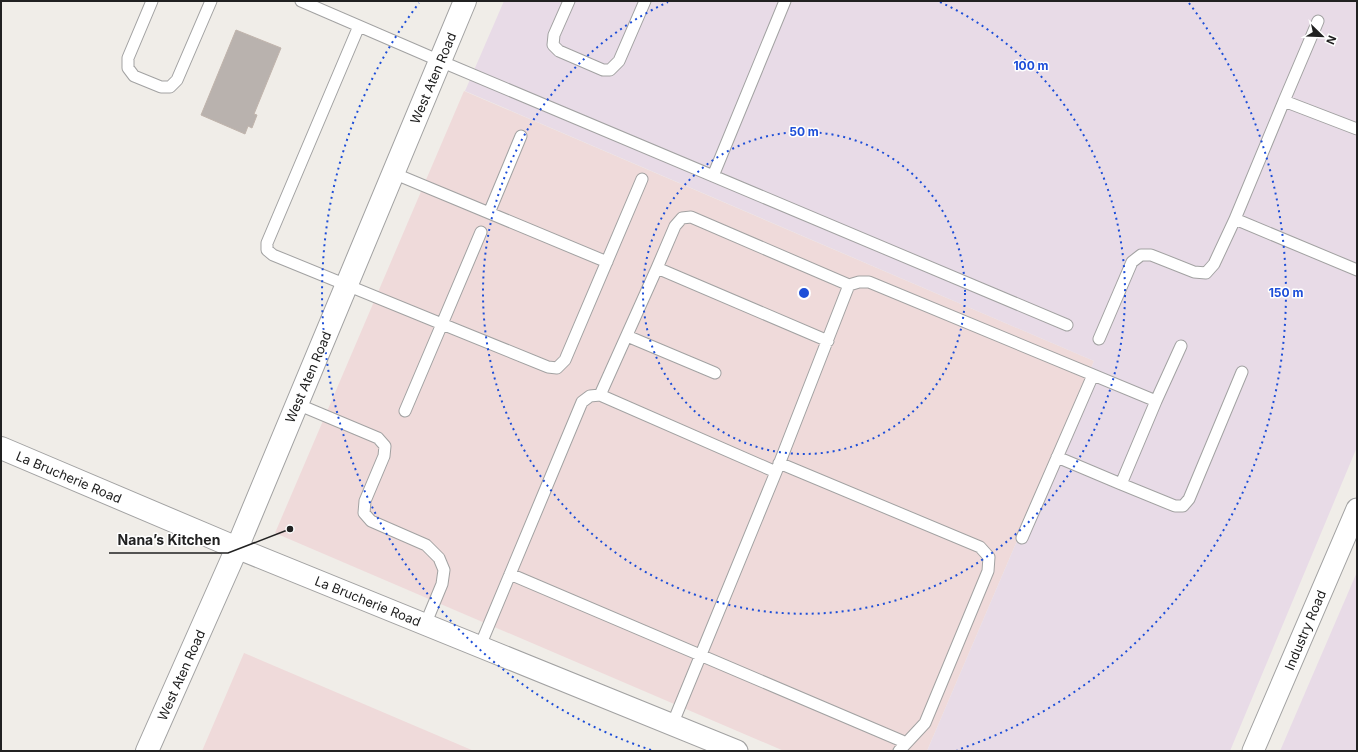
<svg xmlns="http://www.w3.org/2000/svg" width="1358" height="752" font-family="Inter,sans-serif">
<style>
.commercial{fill:#efdada}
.industrial{fill:#e8dbe7}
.building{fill:#b9b2ae;stroke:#c0b4ac}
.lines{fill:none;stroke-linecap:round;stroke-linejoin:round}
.service-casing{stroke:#a2a2a2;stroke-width:13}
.minor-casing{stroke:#a2a2a2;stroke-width:23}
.tertiary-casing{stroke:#a2a2a2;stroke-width:24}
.service{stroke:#fff;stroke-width:11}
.minor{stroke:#fff;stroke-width:21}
.tertiary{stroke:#fff;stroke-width:22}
.ring{fill:none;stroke:#1d4ed8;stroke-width:2;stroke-dasharray:2 4}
.labels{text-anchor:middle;stroke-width:3;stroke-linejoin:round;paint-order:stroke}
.street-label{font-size:13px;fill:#212121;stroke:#fff}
.centre{fill:#1d4ed8;stroke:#fff;stroke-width:2}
.ring-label{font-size:12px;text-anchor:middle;font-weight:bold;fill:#1d4ed8;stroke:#fff;stroke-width:3;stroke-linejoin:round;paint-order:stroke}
.leader{fill:none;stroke:#212121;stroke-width:1.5}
.callout-dot{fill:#212121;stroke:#fff;stroke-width:1.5}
.callout-label{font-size:14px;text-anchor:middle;font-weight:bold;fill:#212121;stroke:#fff;stroke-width:3;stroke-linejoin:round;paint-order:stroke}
</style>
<rect width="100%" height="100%" fill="#f0ede8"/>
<path class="commercial" d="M464 91 1094 361 927 751H784L275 533Z
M244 653 474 751H202Z"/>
<path class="industrial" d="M504 1H1357V447L1230 751H927L1094 361 465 91Z
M1357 572V751H1280Z"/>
<path class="building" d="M236 30 281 48 254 114 257 115 252 128 248 126 245 134 201 115Z"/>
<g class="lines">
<defs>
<path id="service" d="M152 1 128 58V68L134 76 161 87H170L177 80 211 1
M301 1 440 61 1067 325
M569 1 554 35 553 45 559 51 603 70H610L619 61 645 1
M1318 21 1284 101 1357 129
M359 26 267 243V250L273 255 442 324 405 411
M1284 101 1235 219 1357 270
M393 173 607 262
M713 176 785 1
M489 213 521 136
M481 232 442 324 548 367 557 368 565 360 642 179
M657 268 828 341
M849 285 859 282H869L1156 401 1181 346
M627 336 715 373
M1099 339 1132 262 1141 255H1151L1194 272 1206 273 1214 264 1235 219
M600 395 657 268 675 226 682 218 691 217 849 285 776 472 672 725
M1156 401 1121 484 1175 506H1183L1189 499 1242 372
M297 404 378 438 385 446 384 456 365 501 364 513 371 521 426 545 439 558 444 570 442 584 425 625
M1057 457 1121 484
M779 463 980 547 989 557 988 571 925 723 899 751
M1022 538 1093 375
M510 574 902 741 904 745
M480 646 582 402 590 396 600 395 776 472"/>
<path id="minor" d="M237 548 737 751
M1253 751 1357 509"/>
<path id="tertiary" d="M1 448 237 548
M147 751 237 548 465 1"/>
</defs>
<use href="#service" class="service-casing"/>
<use href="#minor" class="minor-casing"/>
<use href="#tertiary" class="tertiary-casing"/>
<use href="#service" class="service"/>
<use href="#minor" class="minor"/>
<use href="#tertiary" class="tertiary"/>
</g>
<g class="ring">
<circle cx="804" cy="293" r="161"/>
<path d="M940 2A321 321 0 1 1 668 2"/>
<path d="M651 750A482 482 0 0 1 419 3M1189 3A482 482 0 0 1 957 750"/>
</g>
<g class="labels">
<g class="street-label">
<text transform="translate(433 78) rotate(-67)" y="5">West Aten Road</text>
<text transform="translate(308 377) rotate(-67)" y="5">West Aten Road</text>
<text transform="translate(69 477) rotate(23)" y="5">La Brucherie Road</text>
<text transform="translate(368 601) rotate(22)" y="5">La Brucherie Road</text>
<text transform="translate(1305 630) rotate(-67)" y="5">Industry Road</text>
<text transform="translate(181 675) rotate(-66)" y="5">West Aten Road</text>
</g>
</g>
<circle cx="804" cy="293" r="6" class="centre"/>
<g class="ring-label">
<text x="1031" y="70">100 m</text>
<text x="804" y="136">50 m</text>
<text x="1286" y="297">150 m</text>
</g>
<path class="leader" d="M290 529L228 553H109"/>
<circle class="callout-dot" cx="290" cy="529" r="4"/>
<g class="callout-label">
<text x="169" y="545">Nana’s Kitchen</text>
</g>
<rect width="1358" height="752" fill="none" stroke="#212121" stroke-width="4"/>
<g transform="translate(1322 36) rotate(113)" stroke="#ffffff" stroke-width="3" paint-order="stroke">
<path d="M0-3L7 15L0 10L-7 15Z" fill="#212121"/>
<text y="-6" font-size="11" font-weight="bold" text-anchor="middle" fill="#212121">N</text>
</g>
</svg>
